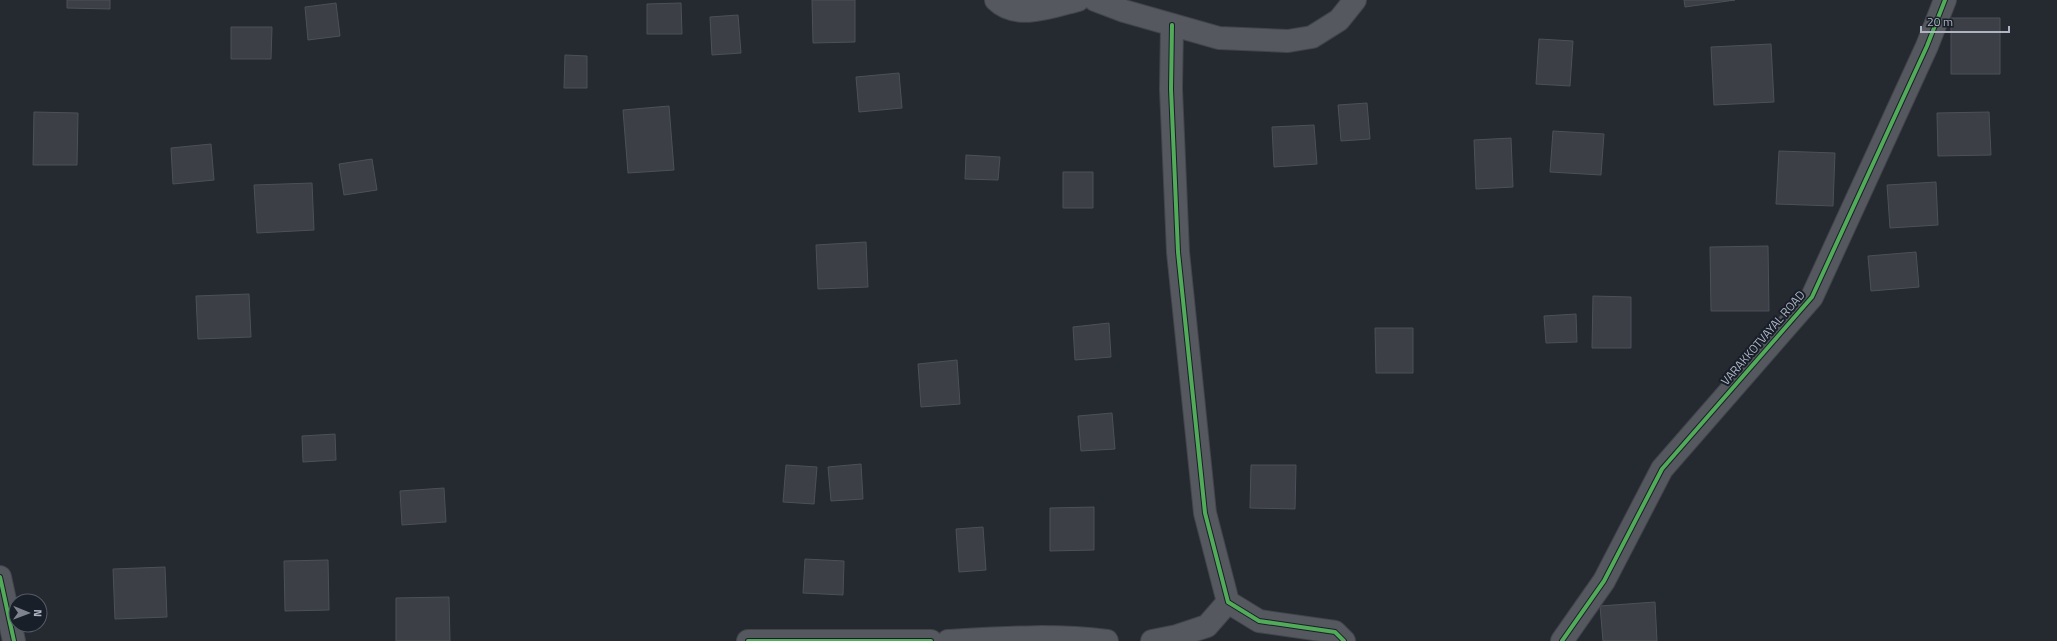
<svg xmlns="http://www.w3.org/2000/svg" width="2057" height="641" font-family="'Titillium Web',sans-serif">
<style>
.building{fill:#3c3f45;stroke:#4c5058}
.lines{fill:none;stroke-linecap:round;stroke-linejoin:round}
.minor-casing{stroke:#42454b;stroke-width:24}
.minor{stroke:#55585e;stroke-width:22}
.cycleway-casing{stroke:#191f29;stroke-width:6}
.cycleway{stroke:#51ab58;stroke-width:4}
.labels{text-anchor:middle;stroke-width:4;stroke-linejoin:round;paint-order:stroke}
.street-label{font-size:12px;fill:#aeb4c2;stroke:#191f29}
</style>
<rect width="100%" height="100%" fill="#252930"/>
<path class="building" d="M67 0H110V9L67 8Z
M812 0H855V42L813 43Z
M1684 0H1735L1685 7Z
M336 3 340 36 308 40 305 7Z
M681 3 682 34H647V4Z
M738 15 741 53 712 55 710 17Z
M1951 18H2000V74H1951Z
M231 27H272L271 59H231Z
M1539 39 1573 41 1570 86 1536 84Z
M1771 44 1774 102 1714 105 1711 47Z
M565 55 587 56V88H564Z
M899 73 902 108 859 112 856 77Z
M1367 103 1370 139 1341 141 1338 105Z
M669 106 674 170 628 173 623 110Z
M34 112 78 113 77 165H33Z
M1989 112 1991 155 1938 156 1937 113Z
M1314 125 1317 164 1274 167 1272 127Z
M1553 131 1604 134 1601 175 1550 172Z
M1511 138 1513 187 1476 189 1474 140Z
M211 144 214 180 173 184 171 148Z
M1779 151 1835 153 1833 206 1776 204Z
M966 155 1000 157 998 180 965 179Z
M372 159 377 190 344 195 339 164Z
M1063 172H1093V208H1063Z
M1936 182 1938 225 1890 228 1887 185Z
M312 183 314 230 257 233 254 185Z
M866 242 868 287 818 289 816 245Z
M1768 246 1769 311H1711L1710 247Z
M1916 252 1919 287 1871 291 1868 256Z
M249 294 251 337 198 339 196 296Z
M1593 296 1631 297V348H1592Z
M1576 314 1577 342 1546 343 1544 316Z
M1109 323 1111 357 1075 360 1073 327Z
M1375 328H1413V373H1376Z
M957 360 960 404 921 407 918 364Z
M1112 413 1115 449 1081 451 1078 416Z
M335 434 336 460 303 462 302 436Z
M861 464 863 499 831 501 828 467Z
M786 465 817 467 814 504 783 502Z
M1251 465H1296L1295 509 1250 508Z
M444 488 446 522 402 525 400 491Z
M1094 507V550L1050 551V508Z
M983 527 986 570 959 572 956 529Z
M805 559 844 561 843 595 803 593Z
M328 560 329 610 285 611 284 561Z
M165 567 167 617 115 619 113 569Z
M449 597 450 641H396V598Z
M1655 602 1657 641H1603L1600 606Z"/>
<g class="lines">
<defs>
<path id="minor" d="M996 0C1017 21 1054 6 1078 0
M1095 0 1124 11 1219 38 1288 41 1312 37 1339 20 1355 0
M1172 25 1171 89 1178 252 1205 513 1228 602 1259 621 1335 632 1344 641
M0 577 14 641
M748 641H931
M948 641C1001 638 1054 634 1107 641
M1152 641 1177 636 1207 626 1228 602
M1562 641 1604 581 1662 469 1812 297 1927 46 1945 0"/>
</defs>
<use href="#minor" class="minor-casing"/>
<use href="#minor" class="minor"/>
<defs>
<path id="cycleway" d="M1172 25 1171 89 1178 252 1205 513 1228 602 1259 621 1335 632 1344 641
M0 577 14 641
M748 641H931
M1562 641 1604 581 1662 469 1812 297 1927 46 1945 0"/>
</defs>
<use href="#cycleway" class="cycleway-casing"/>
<use href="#cycleway" class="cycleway"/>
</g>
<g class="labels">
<g class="street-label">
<text transform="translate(1763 338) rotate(-49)" y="4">VARAKKOTVAYAL ROAD</text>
</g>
</g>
<g transform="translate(28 613) rotate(91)"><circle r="19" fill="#191f29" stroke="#555b66"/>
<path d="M0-3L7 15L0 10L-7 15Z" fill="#7e838f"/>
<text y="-6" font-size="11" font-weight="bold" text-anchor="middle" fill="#aeb4c2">N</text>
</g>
<path d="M1921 26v6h88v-6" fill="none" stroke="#aeb4c2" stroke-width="2"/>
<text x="1927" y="26" font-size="12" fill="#aeb4c2" stroke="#191f29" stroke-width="3" paint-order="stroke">20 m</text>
</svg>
